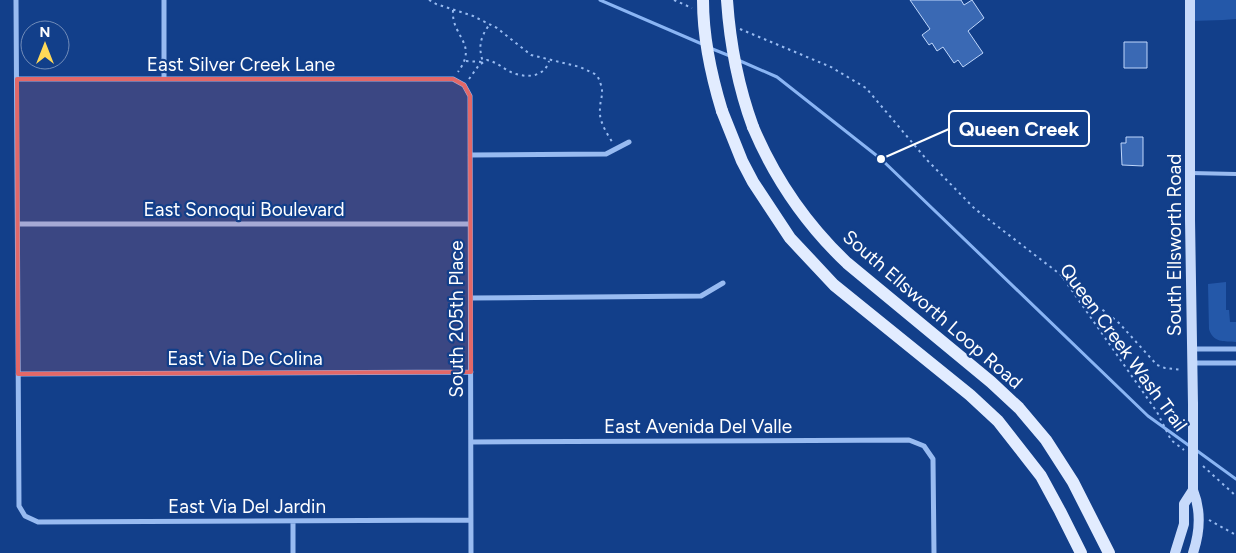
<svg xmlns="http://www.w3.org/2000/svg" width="1236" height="553" font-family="Figtree,sans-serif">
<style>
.green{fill:#2458a9}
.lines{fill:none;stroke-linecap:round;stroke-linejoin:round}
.stream{stroke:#8ab5f4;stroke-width:3}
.building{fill:#3a69b4;stroke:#bfd7fc}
.path{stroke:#98bbf1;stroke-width:2;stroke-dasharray:2.5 4;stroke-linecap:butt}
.lane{stroke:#98bbf1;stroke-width:4}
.street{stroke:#98bbf1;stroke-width:5}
.secondary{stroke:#c7dafb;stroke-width:10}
.primary{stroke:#e2ecff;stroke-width:12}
.secondary-bridge{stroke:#c7dafb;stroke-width:10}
.primary-bridge{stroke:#e2ecff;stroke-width:12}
.marked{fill:#e26868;fill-opacity:0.2;stroke:#e26868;stroke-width:4;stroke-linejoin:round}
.labels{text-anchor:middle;stroke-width:4.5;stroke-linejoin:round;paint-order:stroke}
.street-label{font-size:19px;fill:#fff;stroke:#123f8a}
.leader{fill:none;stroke:#fff;stroke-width:2}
.callout-dot{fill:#fff;stroke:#123f8a;stroke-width:2}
.callout{fill:#123f8a;stroke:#fff;stroke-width:2}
.callout-label{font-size:20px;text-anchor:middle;font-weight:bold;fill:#fff}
</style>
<rect width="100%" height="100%" fill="#123f8a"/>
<path class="green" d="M1190 0H1236V19L1223 20 1190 21Z
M1226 282V310H1229L1230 322H1236V342C1224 341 1213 343 1209 329L1208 284Z"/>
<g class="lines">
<path class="stream" d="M600 0 702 44
M710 48 730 56
M738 60 777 77 881 159 1148 416 1191 447
M1196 450 1236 479"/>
</g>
<path class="building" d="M910 0H961L964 5 972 0 984 18 968 31 983 53 963 67 958 60 954 63 943 47 937 51 932 43 929 45 922 35 930 29Z
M1124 42H1147V68H1124Z
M1126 137H1143V166L1122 165 1121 143H1126Z"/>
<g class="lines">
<path class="path" d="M429 0 436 4 473 16 497 28 531 55 580 67 597 75C607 96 599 95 600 114 600 122 608 136 613 143
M674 0 692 8
M453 10C451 37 479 43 458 72
M740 29 831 67 866 88 927 160 975 209 1061 275 1157 412 1171 440 1184 450
M466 61 483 62C478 47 480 37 490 24
M469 79 479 65 487 60C498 62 505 71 516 74 529 78 545 76 549 61
M1062 277 1119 323 1157 365 1165 368 1182 370
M1203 466 1236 496
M1209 520 1236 535"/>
<path class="lane" d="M1191 173 1236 174"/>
<path class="street" d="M16 0 19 506 25 516 38 522 471 520
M164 0V79
M17 79H453L464 85 470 96 471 553
M470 155 606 154 629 142
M18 224H470
M471 298 701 296 723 283
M1192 349H1236
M1193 363H1236
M18 374 471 372
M471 442 909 440 924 446 933 459 934 553
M293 521V553"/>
<path class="secondary" d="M1190 0V220L1193 404
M1193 490C1201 510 1200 532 1193 553
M1175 553 1184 524V504L1193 490"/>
<path class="primary" d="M722 111 742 161 753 182 790 238 834 285 970 395 998 421 1041 476 1060 511 1081 553
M753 127C775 179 806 224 847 263L991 382 1019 408 1046 440 1073 482 1109 553"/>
<path class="secondary-bridge" d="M1193 404V490"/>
<path class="primary-bridge" d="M703 0C703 38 711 75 722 111
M727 0C730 44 738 86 753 127"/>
</g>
<path class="marked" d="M17 79H453L464 85 470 96 471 372 18 374Z"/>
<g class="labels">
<g class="street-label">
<text x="241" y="71">East Silver Creek Lane</text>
<text x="244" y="216">East Sonoqui Boulevard</text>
<text transform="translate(1174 245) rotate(-90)" y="7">South Ellsworth Road</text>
<text transform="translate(933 309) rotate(41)" y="7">South Ellsworth Loop Road</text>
<text transform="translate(456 319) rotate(-90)" y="7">South 205th Place</text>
<text transform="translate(1124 347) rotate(54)" y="7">Queen Creek Wash Trail</text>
<text x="245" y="365">East Via De Colina</text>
<text x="698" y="433">East Avenida Del Valle</text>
<text x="247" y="513">East Via Del Jardin</text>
</g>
</g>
<path class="leader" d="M881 159L949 129"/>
<circle class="callout-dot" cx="881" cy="159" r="5"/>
<rect class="callout" x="949" y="111" width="140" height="35" rx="5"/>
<g class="callout-label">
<text x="1019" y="136">Queen Creek</text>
</g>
<g transform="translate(45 45)"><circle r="24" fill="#123f8a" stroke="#718cb9"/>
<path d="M0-4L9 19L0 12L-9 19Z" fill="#ffd958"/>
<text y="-8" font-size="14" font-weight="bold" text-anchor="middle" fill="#ffffff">N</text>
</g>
</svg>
